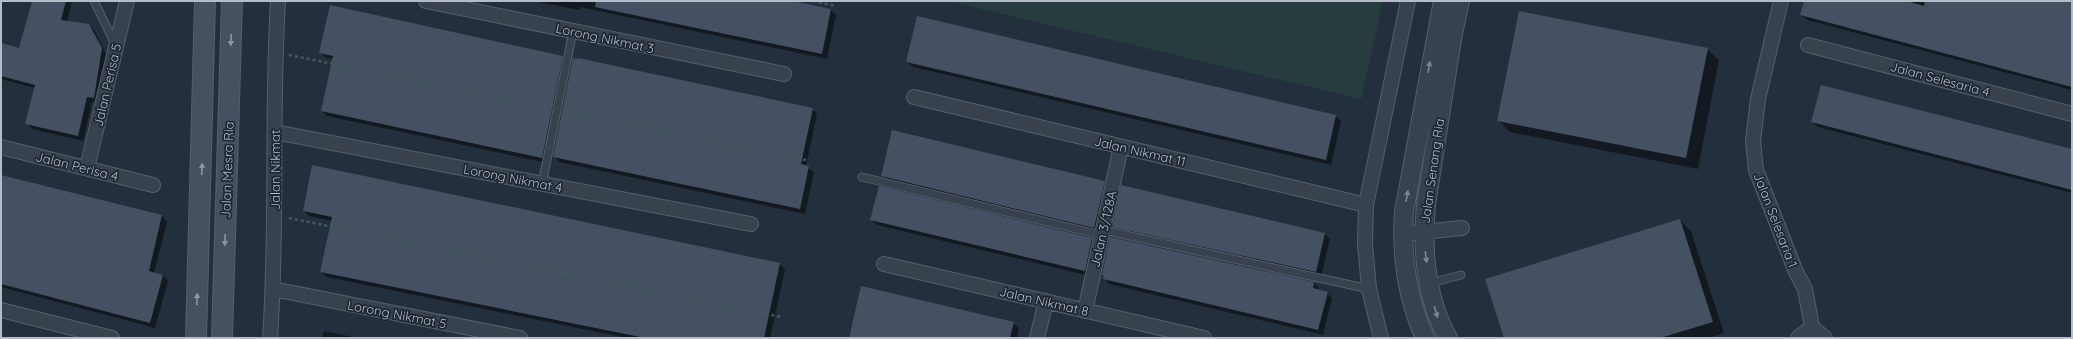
<svg xmlns="http://www.w3.org/2000/svg" width="2073" height="339" font-family="Quicksand,sans-serif">
<style>
.green{fill:#263c3f}
.shadow{fill:#0007}
.building{fill:#455162}
.lines{fill:none;stroke-linecap:round;stroke-linejoin:round}
.service-casing{stroke:#565f6c;stroke-width:9}
.minor-casing{stroke:#565f6c;stroke-width:16}
.tertiary-casing{stroke:#565f6c;stroke-width:20}
.secondary-casing{stroke:#565f6c;stroke-width:22}
.path{stroke:#44595c;stroke-width:2.5;stroke-dasharray:3 3;stroke-linecap:butt}
.service{stroke:#38414e;stroke-width:7}
.minor{stroke:#38414e;stroke-width:14}
.tertiary{stroke:#38414e;stroke-width:18}
.secondary{stroke:#465061;stroke-width:20}
.oneway{fill:#8e96a5}
.oneway2{fill:#7c8592}
.labels{text-anchor:middle;stroke-width:3.5;stroke-linejoin:round;paint-order:stroke}
.street-label{font-size:13px;fill:#b4bcc9;stroke:#1d2633}
</style>
<rect width="100%" height="100%" fill="#242f3e"/>
<path class="green" d="M947 1H1383L1361 99Z"/>
<path class="shadow" d="M33 1H72L67 22 89 25 94 30 106 54 99 103 92 102 83 141 32 129 27 123 35 88 1 79V50L20 49Z
M534 1H788L831 10 836 15 827 59 580 7 579 10Z
M1805 1H2072V90L1807 20 1801 15Z
M918 17 1336 116 1341 121 1331 165 913 67 907 62Z
M1707 49 1719 60 1698 169 1510 132 1498 120Z
M320 52 562 57 568 62 547 163 327 116 322 111 333 59 326 58Z
M812 109 817 114 806 166 814 172 805 214 559 162 554 156Z
M1812 122 2072 151V193L1818 127Z
M1 176 162 216 167 222 154 273 163 275 168 281 155 328 1 287Z
M882 176 1104 182 1110 187 1100 233 888 181Z
M879 187 1092 239 1097 244 1090 276 877 225 872 220Z
M304 211 780 264 785 270 770 338H627L327 277 321 272 332 221 309 216Z
M1680 220 1691 231 1724 333 1708 338H1505Z
M1113 227 1325 234 1330 239 1321 277 1119 232Z
M1103 275 1314 283 1319 288 1318 291 1327 293 1332 298 1323 335 1109 284Z
M862 287 1013 323 1019 328 1017 338H849Z
M324 331 358 338H322Z"/>
<path class="building" d="M32 1H66L61 20 89 24 102 48 94 98 87 97 78 136 25 124 35 85 1 76V43L19 48Z
M596 1H793L831 9 822 54 595 7Z
M1804 1H1907L1924 6 1925 1H2072V87L1800 15Z
M330 5 563 56 542 158 321 111 333 56 319 53Z
M1519 11 1708 48 1686 158 1497 121Z
M917 16 1336 115 1326 160 906 62Z
M573 58 577 59 578 58 813 108 801 164 809 166 800 209 553 157Z
M1821 85 2072 149V190L1811 122Z
M892 130 1105 181 1094 228 881 176Z
M312 165 780 263 764 338H645L320 272 332 217 303 211Z
M1 175 162 215 149 271 163 275 150 323 1 284Z
M1121 185 1325 233 1316 272 1112 227Z
M879 186 1092 238 1085 271 870 220Z
M1680 219 1713 322 1660 338H1504L1485 279Z
M1110 237 1314 282 1313 288 1328 292 1318 330 1103 279 1104 276 1102 275Z
M861 286 1014 322 1010 338H849Z"/>
<g class="lines">
<defs>
<path id="service" d="M94 1 115 44
M862 177 1101 235
M542 184 573 31
M1103 230 1369 289
M1430 283 1461 275"/>
<path id="minor" d="M426 1 784 74
M1781 1 1758 99 1753 141 1756 170 1796 272 1805 289 1812 327 1825 338
M1808 45 2072 114
M914 97 1366 205
M275 132 751 224
M1 147 153 185
M87 168 127 1
M1403 234 1462 228
M884 264 1204 338
M273 289 520 338
M1 310 112 338
M1085 311 1121 147
M270 338C278 226 271 113 278 1
M1037 338 1046 301
M1381 338 1369 289 1365 244 1366 205 1408 1
M1798 338 1812 327"/>
<path id="tertiary" d="M1425 338C1407 298 1401 255 1404 212L1443 1
M1448 338C1426 299 1422 249 1426 204L1453 33 1460 1"/>
<path id="secondary" d="M196 338 205 1
M222 338 232 1"/>
</defs>
<use href="#service" class="service-casing"/>
<use href="#minor" class="minor-casing"/>
<use href="#tertiary" class="tertiary-casing"/>
<use href="#secondary" class="secondary-casing"/>
<path class="path" d="M813 1 836 6
M289 55 547 107
M568 111 806 160
M289 218 781 317"/>
<use href="#service" class="service"/>
<use href="#minor" class="minor"/>
<use href="#tertiary" class="tertiary"/>
<use href="#secondary" class="secondary"/>
</g>
<defs><path id="oneway-solid" d="M-6-.8H1V-3.2L6.5 0L1 3.2V.8H-6Z"/></defs>
<g class="oneway">
<use href="#oneway-solid" transform="translate(231 40) rotate(92)"/>
<use href="#oneway-solid" transform="translate(202 169) rotate(-88)"/>
<use href="#oneway-solid" transform="translate(225 240) rotate(92)"/>
<use href="#oneway-solid" transform="translate(197 299) rotate(-88)"/>
</g>
<g class="oneway2">
<use href="#oneway-solid" transform="translate(1429 67) rotate(-80)"/>
<use href="#oneway-solid" transform="translate(1407 196) rotate(-80)"/>
<use href="#oneway-solid" transform="translate(1426 257) rotate(83)"/>
<use href="#oneway-solid" transform="translate(1436 312) rotate(73)"/>
</g>
<g class="labels">
<g class="street-label">
<text transform="translate(605 38) rotate(12)" y="5">Lorong Nikmat 3</text>
<text transform="translate(1940 79) rotate(15)" y="5">Jalan Selesaria 4</text>
<text transform="translate(107 85) rotate(-77)" y="5">Jalan Perisa 5</text>
<text transform="translate(1140 151) rotate(13)" y="5">Jalan Nikmat 11</text>
<text transform="translate(77 166) rotate(14)" y="5">Jalan Perisa 4</text>
<text transform="translate(227 170) rotate(-88)" y="5">Jalan Mesra Ria</text>
<text transform="translate(275 170) rotate(-90)" y="5">Jalan Nikmat</text>
<text transform="translate(1432 171) rotate(-82)" y="5">Jalan Senang Ria</text>
<text transform="translate(513 178) rotate(11)" y="5">Lorong Nikmat 4</text>
<text transform="translate(1776 220) rotate(69)" y="5">Jalan Selesaria 1</text>
<text transform="translate(1103 229) rotate(-77)" y="5">Jalan 3/128A</text>
<text transform="translate(1044 301) rotate(13)" y="5">Jalan Nikmat 8</text>
<text transform="translate(397 314) rotate(11)" y="5">Lorong Nikmat 5</text>
</g>
</g>
<rect width="2073" height="339" fill="none" stroke="#b4bcc9" stroke-width="4"/>
</svg>
